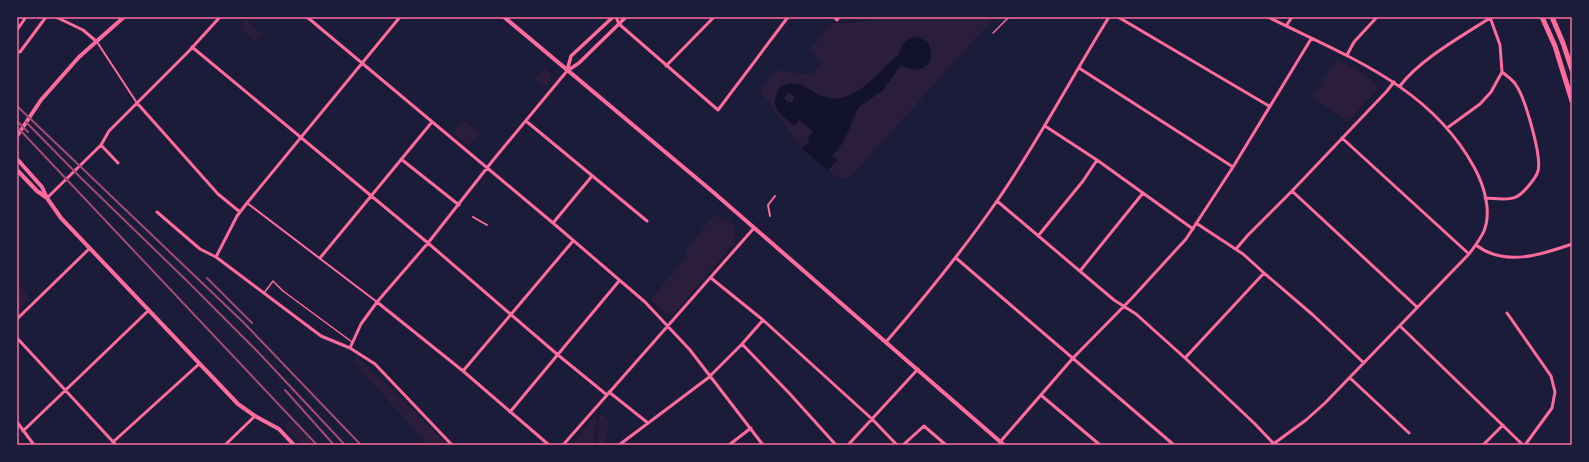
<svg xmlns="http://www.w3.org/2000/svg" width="1589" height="462" font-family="Figtree,sans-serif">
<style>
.green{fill:#2a1e3b}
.water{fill:#12122b;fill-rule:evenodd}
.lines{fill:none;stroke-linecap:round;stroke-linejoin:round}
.service{stroke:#ff6b9d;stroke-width:1.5}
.pedestrian{stroke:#ff6b9d;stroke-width:2}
.minor{stroke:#ff6b9d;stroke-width:3}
.tertiary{stroke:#ff6b9d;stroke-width:3.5}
.secondary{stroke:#ff6b9d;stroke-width:4}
.trunk{stroke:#ff6b9d;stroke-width:5}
.rail{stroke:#a44b75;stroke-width:2}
.neatline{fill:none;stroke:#ff6b9d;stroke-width:1.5}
</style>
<rect width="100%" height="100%" fill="#1b1b3a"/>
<path class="green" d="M873 17H995L849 179 838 178 801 148 760 90 775 70 813 75 821 63 810 50 831 23 869 22Z
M246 19 262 34 255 42 239 27Z
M1337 59 1361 72 1378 85 1377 90 1348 121 1311 98Z
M544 68 551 74V80L545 87 535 79Z
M463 120 480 133 469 146 453 133Z
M715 214 725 222 728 219C734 227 737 232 735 242L674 314H667L650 300 687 256 684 252Z
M17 284 30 298 17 310Z
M357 357 397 394 448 445H428L353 361Z
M600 413 609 420 605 443 608 445H597Z
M594 417 596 420 593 445H572Z
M290 420 314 445H303L284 426Z"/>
<path class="water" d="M916 37 927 41C940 63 921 77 901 65L883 90 858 108 845 139 837 151 832 155 838 160 828 170 801 148 810 142 807 139 813 132 799 120 794 126C778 112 768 107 781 86 800 81 800 84 816 93 849 113 877 73 899 54 901 44 906 39 916 37ZM790 93 793 95 794 99 792 102H788L785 100V97L787 94Z"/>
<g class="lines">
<path class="service" d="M993 33 1009 17
M264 293 273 281 283 291 352 342"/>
<path class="pedestrian" d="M97 42 137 103
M247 203 377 302
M770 216 768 205 775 196
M473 217 487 225"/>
<path class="minor" d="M56 17 83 30 96 41
M307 17 553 223 645 302 690 350 763 445
M616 17 619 24 718 110 788 17
M834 17 837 20 839 17
M1118 17 1269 106
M1268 17C1346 56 1430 86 1474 167 1484 185 1492 211 1484 231 1480 240 1474 247 1469 254L1325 403 1306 420 1272 445
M1286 26 1292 17
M17 30 26 17
M192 47 428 243 558 355 607 395
M20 52 46 17
M1347 55 1354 42 1377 17
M666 66 714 17
M1079 68 1233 167
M1400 86C1419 60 1462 36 1490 18
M137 103 218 194 240 212
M526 121 647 221
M1045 126 1097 160 1193 229
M1447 128 1480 104 1491 92 1502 72 1500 45 1490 17
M1342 138 1469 254
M101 145 118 163
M401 159 459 205
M1292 191 1417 307
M47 198 101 145 109 131 189 51 220 17
M1485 198C1494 198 1508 201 1516 197 1523 194 1536 178 1538 171 1542 156 1525 98 1516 85 1513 80 1507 76 1502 72
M997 201 1114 300 1136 314 1185 358 1254 423 1274 444
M157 212 200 249 216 257 321 336 350 348 375 364 452 445
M553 223 592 176
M1196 223 1243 254 1264 273 1313 315 1364 363
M1038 236 1083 181 1097 160
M1476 245C1504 267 1541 255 1572 244
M1236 249 1248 235 1292 191 1387 91 1394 82
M216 257 237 216 247 203 400 17
M320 258 432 122
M956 258 1174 445
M1080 271 1143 193
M711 278 763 320 872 419 897 445
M377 302 463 371 549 445
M1507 313 1551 376 1555 392 1552 408 1525 445
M17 319 90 248
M1400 326 1523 445
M17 338 116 445
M886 342C925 297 963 250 997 201 1038 142 1071 78 1109 17
M742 344 790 394 836 445
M350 348 361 324 377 302 428 243 494 159 567 71
M1185 358 1264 273
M463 371 573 241
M1350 378 1409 433
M609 392 648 423
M1042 396 1100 445
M510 412 619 281
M17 422 34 445
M23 431 149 310
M113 442 199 364
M1000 442 1073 358 1132 298 1186 239 1233 167 1311 39
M225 445 255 416
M563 445 754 228
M619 445 708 378 742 344 763 320
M729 445 751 428
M848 445 918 369
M903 445 924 426 946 445
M1483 445 1503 425"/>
<path class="tertiary" d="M567 71 579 63 626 17
M567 71 571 56 613 17"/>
<path class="secondary" d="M504 17 713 192 1004 445
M17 136 41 100 79 57 124 17
M17 159 42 187 47 198 61 218 238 404 255 416 279 429 294 445
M17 170 37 191 47 198"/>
<path class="trunk" d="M1542 17 1555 46 1572 101
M1552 17 1563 43 1572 70"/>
<path class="rail" d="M17 106 243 322 361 445
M17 121 28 132
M26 122 81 178 185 279 258 352 345 445
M20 130 317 445
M207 278 252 323
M285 390 334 445"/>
</g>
<rect width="1589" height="462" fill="none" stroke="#1b1b3a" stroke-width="36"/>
<rect x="18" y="18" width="1553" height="426" class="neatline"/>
</svg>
